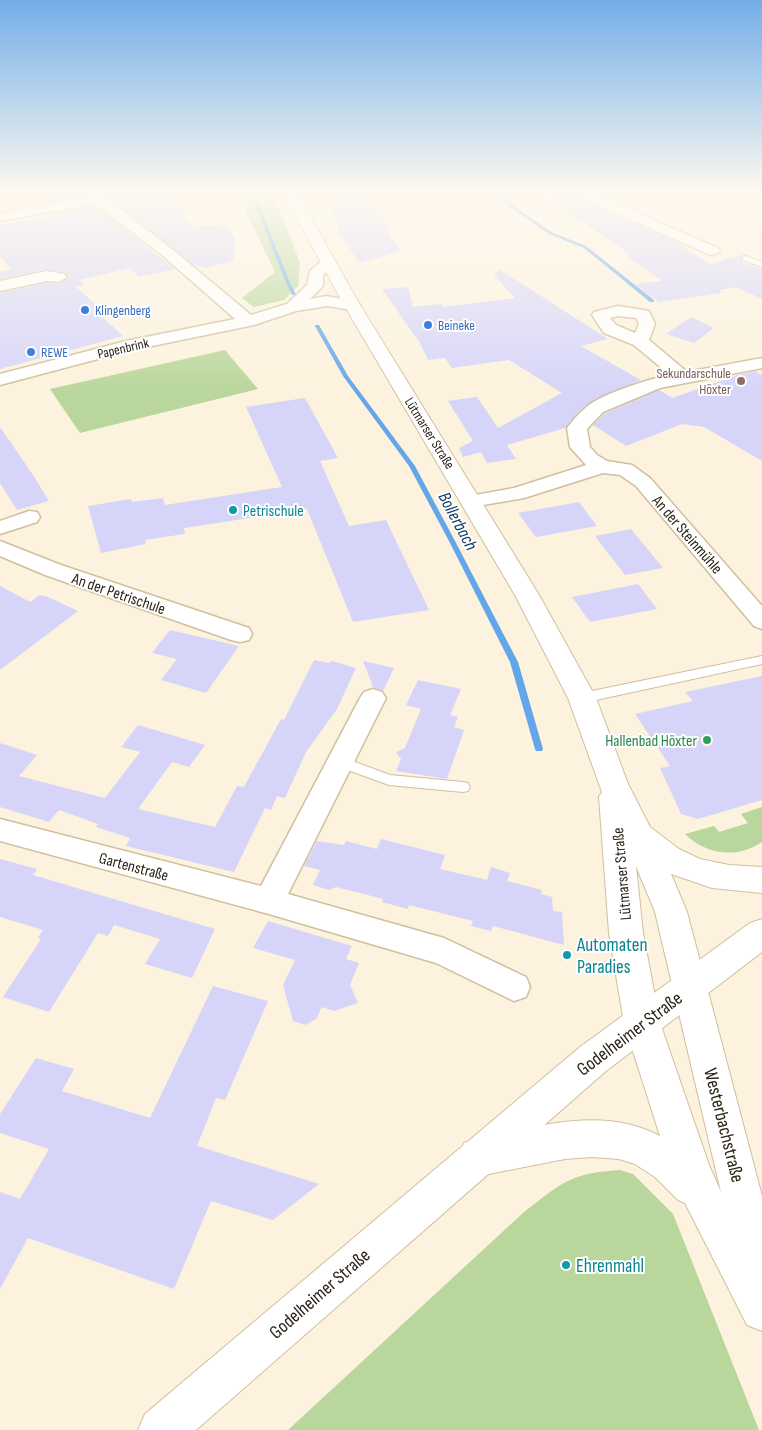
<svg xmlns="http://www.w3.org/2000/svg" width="762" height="1430" font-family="'Sofia Sans Condensed',sans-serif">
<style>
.green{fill:#b9d69c}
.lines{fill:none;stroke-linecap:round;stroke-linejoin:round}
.stream{fill:#63a6e9;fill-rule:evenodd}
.building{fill:#d6d5f9}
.lane-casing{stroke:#d0bf9e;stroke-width:2}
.street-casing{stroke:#d0bf9e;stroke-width:3}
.secondary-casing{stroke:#d0bf9e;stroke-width:2}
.primary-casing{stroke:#d0bf9e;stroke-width:2}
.lane{fill:#fff;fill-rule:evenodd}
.street{fill:#fff;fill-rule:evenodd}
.secondary{fill:#fff;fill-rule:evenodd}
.primary{fill:#fff;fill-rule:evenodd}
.shop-dot{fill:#3f7fe0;stroke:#fff;stroke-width:2}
.education-dot{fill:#8d6e63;stroke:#fff;stroke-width:2}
.culture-dot{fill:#0f9aa8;stroke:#fff;stroke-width:2}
.leisure-dot{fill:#2e9e5b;stroke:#fff;stroke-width:2}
.labels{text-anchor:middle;stroke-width:4;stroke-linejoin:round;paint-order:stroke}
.far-shop-label{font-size:14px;fill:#366cbe;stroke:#fff;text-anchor:start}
.far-street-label{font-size:14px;fill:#2b2417;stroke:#fff}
.far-education-label{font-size:14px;fill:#785e54;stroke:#fff;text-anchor:end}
.culture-label{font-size:16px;fill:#0d838f;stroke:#fff;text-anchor:start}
.street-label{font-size:16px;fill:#2b2417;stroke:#fff}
.leisure-label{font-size:16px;fill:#27864d;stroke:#fff;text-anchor:end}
.water-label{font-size:18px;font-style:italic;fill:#0c3d69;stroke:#fff}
.near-culture-label{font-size:19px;fill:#0d838f;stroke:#fff;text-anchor:start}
.near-street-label{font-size:19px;fill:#2b2417;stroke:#fff}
</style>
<rect width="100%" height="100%" fill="#fcf2dd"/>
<path class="green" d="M237 193H271L287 228 300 263 298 286 284 300 254 307 242 298 275 272Z
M225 350 258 389 80 433 50 389Z
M762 807V842C737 859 706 855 685 834L714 826 719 832 748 823 741 814Z
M620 1170 633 1174 673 1214 759 1430H288L524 1212C562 1183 570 1173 620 1170Z"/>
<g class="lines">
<path class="stream" d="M250 193H254L291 285 296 294V295H292L287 285Z
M500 193H504L510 203 551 232 586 246 654 300V302H650L584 248 549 234 507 205Z
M315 325H319L348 376 415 466 455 541 518 662 543 749 542 751H536L535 749 510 662 449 541 409 466 343 376 315 326Z"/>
</g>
<path class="building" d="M66 193H81L83 196 44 203 38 198Z
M102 193H143L145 198 174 195 187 222H190L192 227 227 225 235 240 233 261 206 268 194 265Z
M540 193H573L593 208 608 212 672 240 710 264 742 255V262L762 269V299L736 287 720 290 721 293 659 302 635 284 662 281 625 255 630 254Z
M597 193H602L653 215 649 216Z
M362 198 372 208H375L388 225 385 226 391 234H389L401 251 359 263 337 229 340 228 326 206 339 205 335 200Z
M95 206 175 269 139 277 129 268 80 280 85 285 76 287 105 313 99 314 123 336 0 369V293L47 283 59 284 69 277 64 272 47 269 0 279V272L12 269 0 257V225L57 215 55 213Z
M499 269 608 339 581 346 641 380 595 399 579 411 565 428 507 445 516 459 487 463 481 452 463 457 459 448 473 441 448 401 477 397 498 428 562 393 509 360 452 368 445 358 428 360 420 343 382 289 408 287 413 307 441 304 443 307 515 298 494 275Z
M691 317 714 328 694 343 666 334Z
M755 371 762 375V461L704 427 682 424 626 446 593 425 604 414 659 390 672 398 738 375Z
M305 398 338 458 320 461 349 526 386 520 429 610 353 622 307 509 184 528 185 534 145 540 146 544 101 553 88 506 131 499 132 502 163 498 165 505 282 487 246 407Z
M0 427 33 475 49 501 17 510 0 483Z
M579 502 597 526 536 537 518 513Z
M631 529 663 568 625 575 595 536Z
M638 584 657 609 590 622 572 597Z
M0 586 30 602 40 595 48 597 78 611 0 670Z
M170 630 239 646 206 693 161 680 177 659 152 653Z
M314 660 328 663 332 661 356 668 337 709 306 752 285 798 277 796 271 810 265 808 234 872 126 846 130 838 96 827 98 824 59 810 49 822 0 807V743L37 755 19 776 105 798 140 752 121 747 138 725 205 745 189 767 172 762 138 809 215 827 237 786 244 787 281 719 284 720Z
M363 661 394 668 383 691 373 687Z
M762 676V800L698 819 681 814 660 768 670 766 635 714 693 701 685 692Z
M418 680 461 689 450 715 458 717 454 727 464 730 447 779 396 771 401 759 396 752 405 748 421 709 406 705Z
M381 839 445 855 440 869 487 880 491 867 510 873 507 881 542 890 541 894 552 897 553 911 562 912 564 945 493 926 491 931 471 926 473 921 409 905 408 909 382 902 383 899 336 887 329 890 313 885 320 870 304 866 317 841 344 845 346 841 377 849Z
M0 859 37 869 33 875 215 929 192 978 145 964 160 939 114 925 108 936 98 933 49 1012 3 997 41 939 38 938 43 930 0 917Z
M268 921 352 946 346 959 359 963 350 985 358 1003 334 1011 322 1007 316 1019 305 1025 293 1021 283 985 295 960 253 948Z
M213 986 268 1001 225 1100 216 1098 197 1146 319 1184 273 1220 211 1201 174 1289 28 1238 0 1289V1192L20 1199 49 1149 0 1133V1114L36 1058 74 1069 62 1091 150 1118Z"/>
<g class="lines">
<defs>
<path id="lane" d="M746 256 762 262V267L743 260V256Z
M762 656V664L582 703 575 698 582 693Z
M339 756 390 775 463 782 468 783 470 787 468 791 463 792 389 785 334 765 332 761 334 757Z"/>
<path id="street" d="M83 193H99L103 196 172 249 251 315 287 304 307 285 310 271 323 260 328 258 336 263 323 275V286L310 299 327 296 358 302 360 305 352 310 327 306 296 311 254 325 128 351 0 385V374L126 341 235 319 162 255 95 204 0 221V213L87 197Z
M575 193H592L718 248 720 251 713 255 708 254 609 210 594 206Z
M47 271 64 274 67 277 59 282 47 281 0 291V281Z
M618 306 649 311 655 324 649 340 687 372 762 358V368L660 388 603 412 587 429 590 447 597 455 607 461 632 465 650 478 762 606V629L754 626 636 486 620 475 603 473 524 498 471 507 464 505 461 501 464 497 514 488 586 465 570 447 567 428C573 420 581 411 589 405 603 394 651 378 670 375L634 345 604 333 592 315 594 312ZM618 316 636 318 639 324 635 333 616 325 610 318Z
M29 511 37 512 40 517 37 522 0 534V521Z
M0 541 61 565 249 628 252 634 249 640 240 642 231 640 45 575 0 556Z
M373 689 382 692 386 698 288 894 444 938 526 977 530 987 526 997 514 1001 436 963 269 914 0 841V819L261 886 360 698 364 692Z"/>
<path id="secondary" d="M283 193H297L360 305 539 595 596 698 628 784 650 827 679 849 700 859 729 865 762 867V893L712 888 671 874 687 912 762 1196V1331L747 1325 685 1203 678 1200 655 1177 635 1164 619 1159 592 1157 565 1159 478 1176 464 1171 459 1157 464 1143C481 1137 499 1134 517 1130 565 1120 615 1112 660 1136L624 1023 609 933 599 797 602 792 568 698 515 595 344 305ZM636 866 655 912 721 1192 709 1165 660 1023 643 933Z"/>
<path id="primary" d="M762 919V952L606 1071 196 1430H138L145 1414 580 1047 750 923Z"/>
</defs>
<use href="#lane" class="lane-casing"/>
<use href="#street" class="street-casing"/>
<use href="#secondary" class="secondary-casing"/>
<use href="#primary" class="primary-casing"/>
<use href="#lane" class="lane"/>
<use href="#street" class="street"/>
<use href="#secondary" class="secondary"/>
<use href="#primary" class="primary"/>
</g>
<linearGradient id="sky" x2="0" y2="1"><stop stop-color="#73aee8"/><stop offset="0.49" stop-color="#fef9f0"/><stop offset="1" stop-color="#fef9f0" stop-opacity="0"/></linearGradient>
<rect width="762" height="393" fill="url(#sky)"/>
<g class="shop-dot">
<circle cx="85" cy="310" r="5"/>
<circle cx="428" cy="325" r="5"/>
<circle cx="31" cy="352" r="5"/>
</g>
<circle class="education-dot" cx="741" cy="381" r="5"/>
<g class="culture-dot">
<circle cx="233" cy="510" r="5"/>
<circle cx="567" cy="955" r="5"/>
<circle cx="566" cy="1265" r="5"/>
</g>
<circle class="leisure-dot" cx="707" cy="740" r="5"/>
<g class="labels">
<g class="far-shop-label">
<text x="95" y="315">Klingenberg</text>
<text x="438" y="330">Beineke</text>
<text x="41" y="357">REWE</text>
</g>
<g class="far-street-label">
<text transform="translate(123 348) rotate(-13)" y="5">Papenbrink</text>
<text transform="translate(430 433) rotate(58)" y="5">Lütmarser Straße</text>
</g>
<g class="far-education-label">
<text x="731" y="378">Sekundarschule<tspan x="731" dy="16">Höxter</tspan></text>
</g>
<g class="culture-label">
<text x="243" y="516">Petrischule</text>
</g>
<g class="street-label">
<text transform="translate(688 534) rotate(49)" y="6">An der Steinmühle</text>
<text transform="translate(119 593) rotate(19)" y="6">An der Petrischule</text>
<text transform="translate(134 866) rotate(15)" y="6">Gartenstraße</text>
<text transform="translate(621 874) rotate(-95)" y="6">Lütmarser Straße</text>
</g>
<g class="leisure-label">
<text x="697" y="746">Hallenbad Höxter</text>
</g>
<g class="water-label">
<text transform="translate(458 521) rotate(62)" y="6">Bollerbach</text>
</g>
<g class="near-culture-label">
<text x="577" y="951">Automaten<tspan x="577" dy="22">Paradies</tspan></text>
<text x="576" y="1272">Ehrenmahl</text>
</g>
<g class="near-street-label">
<text transform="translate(629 1033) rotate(-37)" y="7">Godelheimer Straße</text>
<text transform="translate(725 1125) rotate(76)" y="7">Westerbachstraße</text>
<text transform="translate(319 1293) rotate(-41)" y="7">Godelheimer Straße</text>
</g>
</g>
</svg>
